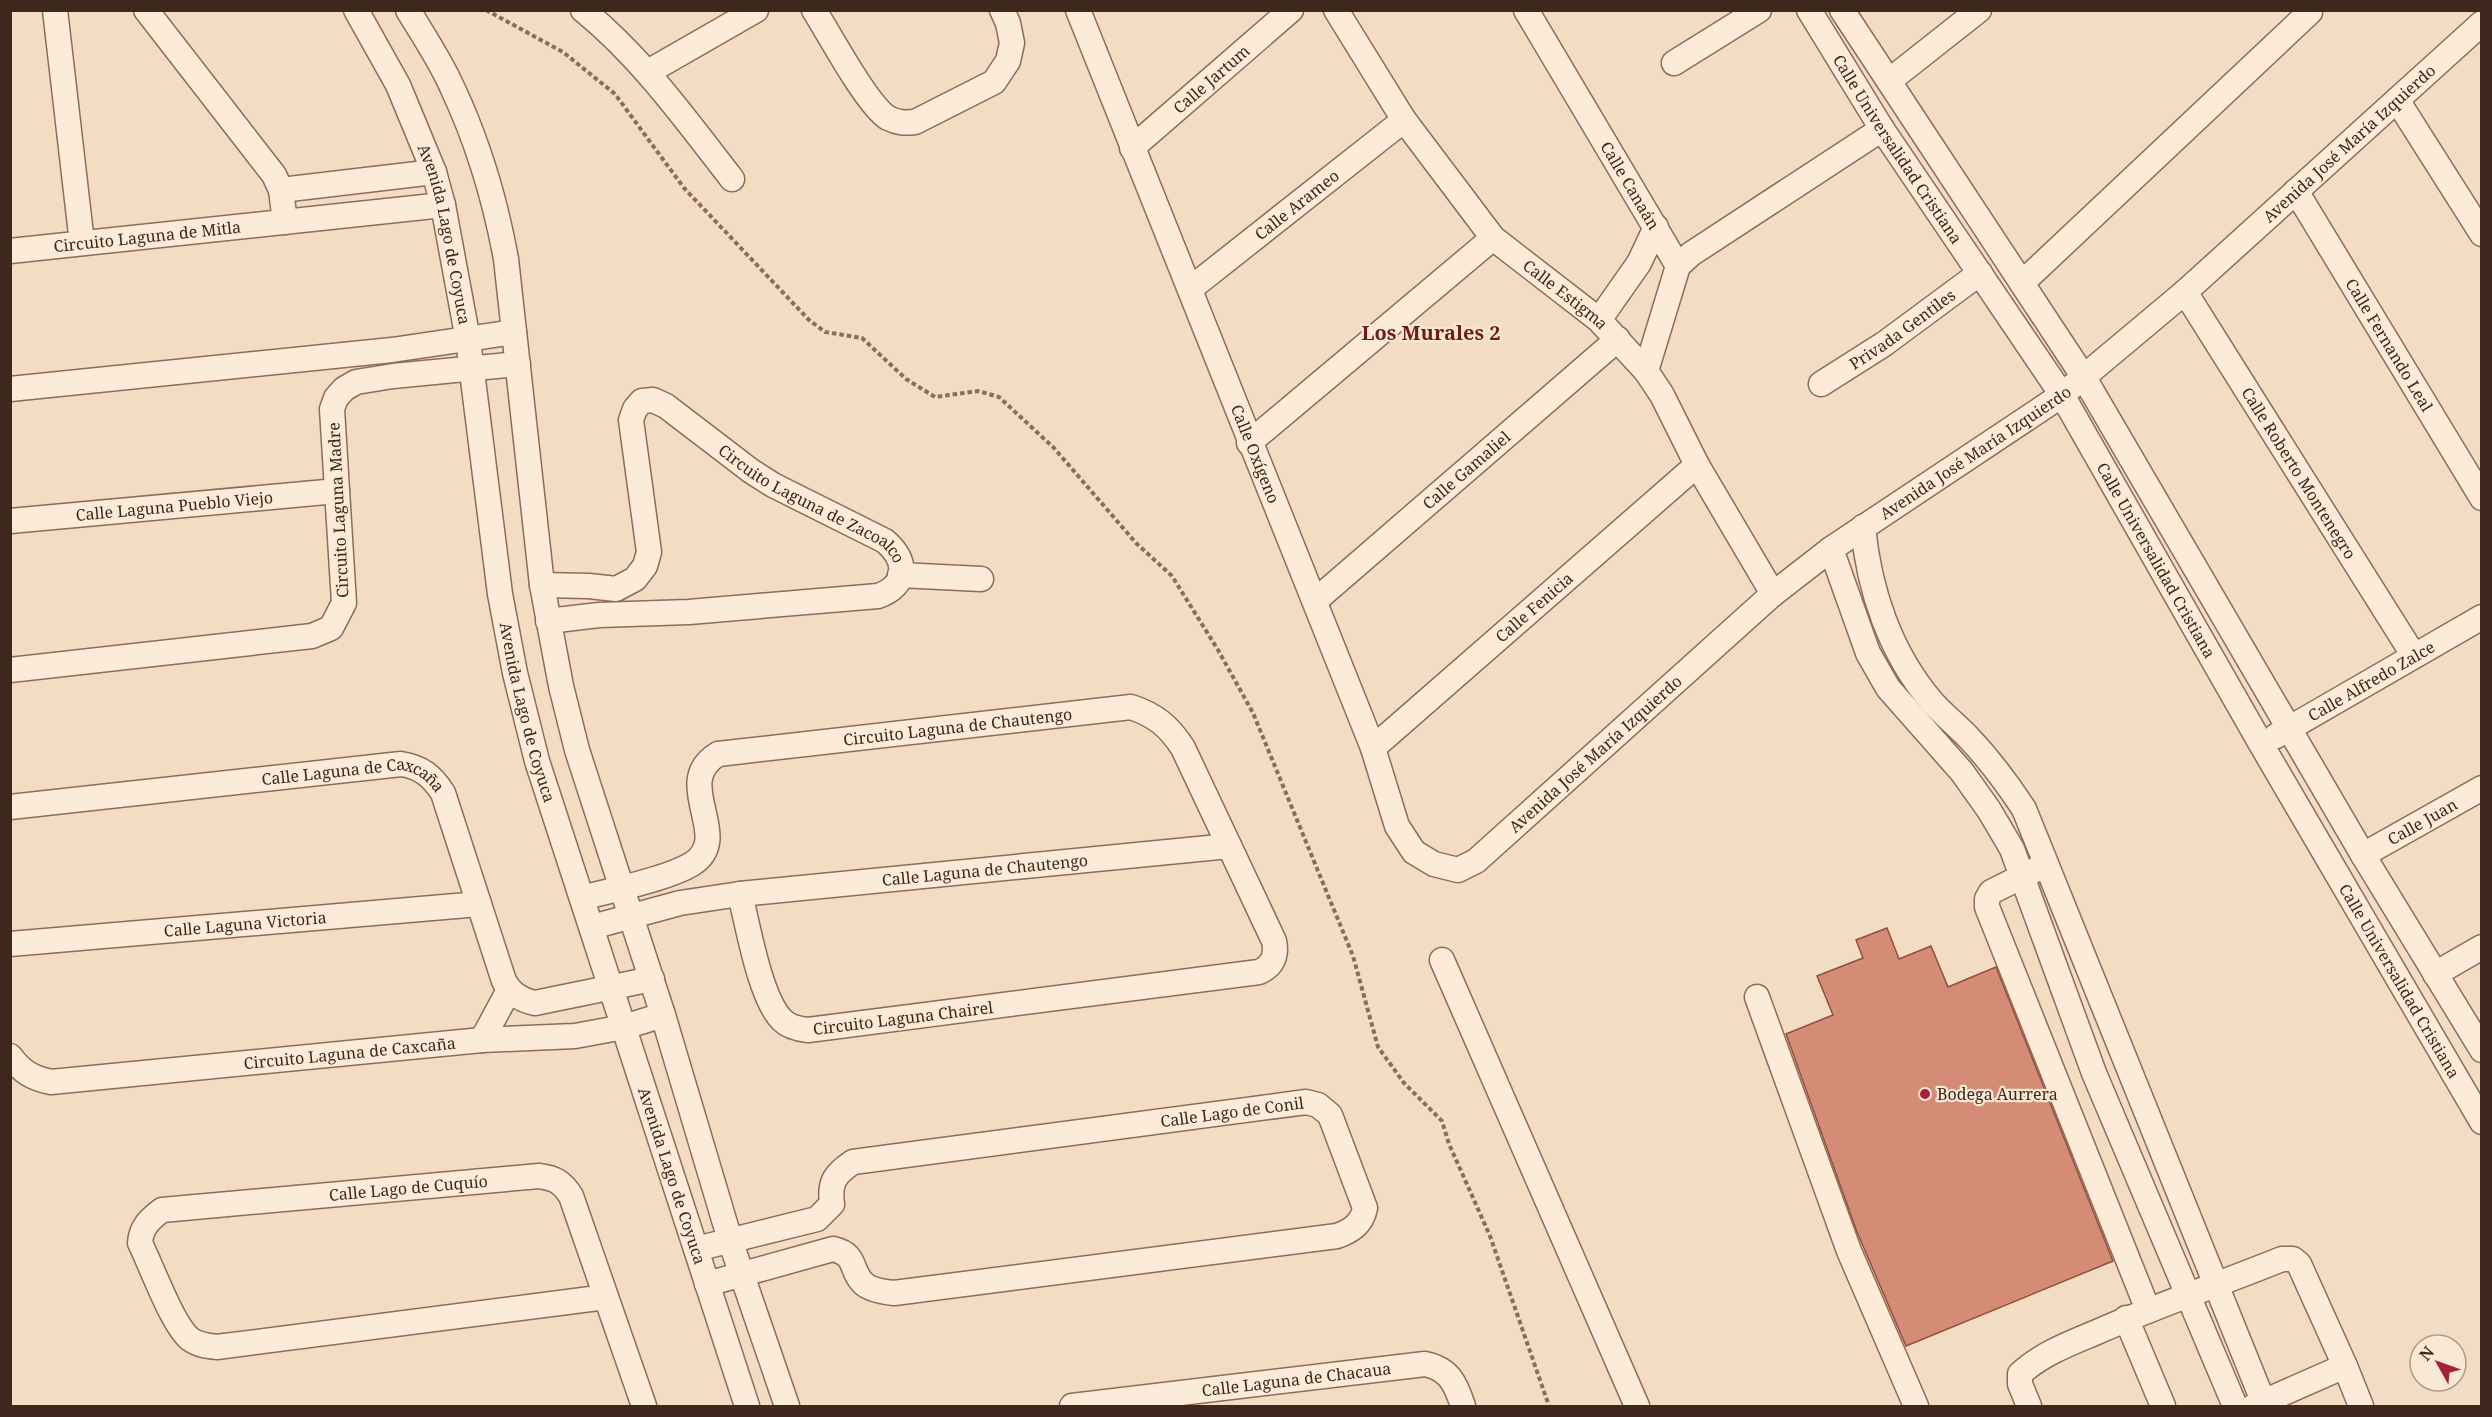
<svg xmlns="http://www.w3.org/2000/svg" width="2492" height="1417" font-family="'Noto Serif',serif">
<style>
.building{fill:#d48c76;stroke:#914e3b;stroke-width:1.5}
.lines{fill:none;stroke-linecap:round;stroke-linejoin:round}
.minor-casing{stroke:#8f6b58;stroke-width:27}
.path{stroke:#8f6b58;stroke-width:4;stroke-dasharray:4.5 3;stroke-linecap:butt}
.minor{stroke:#fcebd8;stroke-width:24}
.poi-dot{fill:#a42139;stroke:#f9e8d4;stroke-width:2}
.labels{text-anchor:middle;stroke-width:4.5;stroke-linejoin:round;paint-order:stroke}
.street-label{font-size:16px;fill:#3e271d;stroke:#f9e8d4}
.poi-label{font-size:16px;fill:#3e271d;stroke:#f9e8d4;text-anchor:start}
.quarter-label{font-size:20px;font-weight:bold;fill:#6f1b18;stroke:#f9e8d4}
</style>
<rect width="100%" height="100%" fill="#f2dcc3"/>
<path class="building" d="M1887 928 1899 959 1931 946 1948 987 1996 967 2113 1261 1906 1346 1857 1232 1786 1034 1833 1015 1817 976 1863 958 1856 940Z"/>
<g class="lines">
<defs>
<g id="minor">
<path d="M55 10 82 243"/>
<path d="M146 10 274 175 281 190 285 222"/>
<path id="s1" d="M356 10 398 85 434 172 443 205 468 340 500 594 515 673 537 761 747 1406"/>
<path d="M408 10C423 35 440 60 452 87 478 142 495 199 506 259L542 585 561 686 577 750 663 1015 730 1240 787 1406"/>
<path d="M583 10C642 58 686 120 732 179"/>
<path d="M814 10C830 35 867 105 888 118 898 123 905 123 915 122L994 82 1008 61 1012 43 1008 23 1002 10"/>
<path id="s2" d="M1078 10 1373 748 1397 826 1414 852 1434 864 1458 870 1476 861 1773 594 1831 549 2062 395 2185 292 2482 23"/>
<path id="s3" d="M1336 10 1404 120 1493 238 1599 320 1646 371 1662 395 1697 465 1773 594"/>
<path id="s4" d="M1526 10 1678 266"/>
<path id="s5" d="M1809 10 1882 129 2062 395 2261 744 2482 1122"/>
<path d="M1842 10 2083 376 2363 855 2482 1050"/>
<path d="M1674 63 1759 10"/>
<path d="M648 72 756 10"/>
<path d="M1889 81 1979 10"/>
<path d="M2397 100 2482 234"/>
<path id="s6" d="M1132 148 1291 10"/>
<path d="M281 190 434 172"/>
<path id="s7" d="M2296 191 2482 498"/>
<path id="s8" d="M10 251 443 205"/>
<path d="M2022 283 2310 12"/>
<path id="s9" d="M1190 289 1404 120"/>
<path id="s10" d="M2185 292 2414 656"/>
<path d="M1599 320 1639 263 1656 227"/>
<path d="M1646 371 1678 266 1691 254 1882 129"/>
<path id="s11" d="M1821 384 1884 344 1980 273"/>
<path d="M10 389 392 350 514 332"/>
<path d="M1249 443 1493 238"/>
<path id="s12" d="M10 521 337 491"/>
<path d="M1863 527C1869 590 1890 653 1932 702 1943 714 1956 725 1968 737 1989 759 2007 783 2024 809L2265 1406"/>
<path d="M1831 549 1868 653 1888 688 1962 772 1989 810 2012 849 2094 1073 2235 1406"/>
<path d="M900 575 981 579"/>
<path id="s13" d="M542 585 589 586 616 589 635 579 645 566 649 552 631 420 635 409 642 401 653 400 666 406 751 471 773 485 885 541C907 560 909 585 878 596L689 612 599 615 548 621"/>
<path id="s14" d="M1315 601 1618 339"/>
<path d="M10 670 312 636 331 628 344 603 332 409 336 398 344 389 356 382 393 376 518 364"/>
<path id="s15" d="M2276 736 2482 617"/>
<path id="s16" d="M1373 748 1697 465"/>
<path id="s17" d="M10 807 401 764C421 767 432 776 443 793L504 981C511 994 521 1000 535 1003L652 979"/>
<path id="s18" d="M2363 855 2482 788"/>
<path d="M2037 869 1991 892 1987 899V907L2148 1310"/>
<path id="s19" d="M582 898C612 890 667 879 692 864 735 837 670 783 718 754L1131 707C1155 715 1169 726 1183 748L1274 941C1277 955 1273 966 1259 972L808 1030C798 1029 789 1027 782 1020 760 998 748 926 740 894"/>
<path id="s20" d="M592 927 680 903 740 894 1229 846"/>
<path id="s21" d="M10 944 479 904"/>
<path d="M1442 960 1637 1406"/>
<path d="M2435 974 2482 947"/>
<path d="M1757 997 1849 1251 1916 1406"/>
<path d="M482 1040 509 990"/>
<path id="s22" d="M10 1056C22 1072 32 1078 51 1082L482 1040 575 1036 624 1027 663 1015"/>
<path id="s23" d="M696 1249 817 1219 832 1204C829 1182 835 1174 853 1162L1306 1102 1318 1105 1330 1115 1365 1208C1362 1224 1351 1231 1337 1236L894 1293C884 1292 870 1290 863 1283 849 1269 858 1255 833 1249L707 1284"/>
<path id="s24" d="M606 1297 217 1347C208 1346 198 1345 190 1339 172 1324 152 1267 140 1243 141 1227 150 1219 162 1210L539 1176C555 1178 562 1182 571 1196L644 1406"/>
<path d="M2126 1318 2163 1406"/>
<path d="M2345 1366 2361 1406"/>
<path id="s25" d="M1072 1406 1425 1364C1450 1369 1456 1385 1463 1406"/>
<path d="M2029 1406 2020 1384V1374C2041 1354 2071 1343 2097 1332 2158 1305 2220 1284 2282 1259H2293L2299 1264 2345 1366 2254 1406"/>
</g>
</defs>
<use href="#minor" class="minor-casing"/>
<path class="path" d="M486 10 563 52 615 94 684 188 809 320 825 332 862 338 906 379 935 397 978 391 999 397 1054 448 1136 543 1172 576 1218 650 1253 713 1353 956 1378 1047 1404 1083 1442 1121 1449 1144 1490 1236 1549 1406"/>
<use href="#minor" class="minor"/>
</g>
<circle class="poi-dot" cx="1925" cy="1094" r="6"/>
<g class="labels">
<g class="street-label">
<text dy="6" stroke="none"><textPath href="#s6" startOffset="105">Calle Jartum</textPath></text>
<text dy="6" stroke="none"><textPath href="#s2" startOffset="2108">Avenida José María Izquierdo</textPath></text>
<text dy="6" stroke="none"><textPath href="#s5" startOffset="165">Calle Universalidad Cristiana</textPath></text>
<text dy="6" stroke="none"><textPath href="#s4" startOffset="204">Calle Canaán</textPath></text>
<text dy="6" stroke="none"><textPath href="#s9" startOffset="136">Calle Arameo</textPath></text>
<text dy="6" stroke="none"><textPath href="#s1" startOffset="243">Avenida Lago de Coyuca</textPath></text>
<text dy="6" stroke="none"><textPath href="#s8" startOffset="138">Circuito Laguna de Mitla</textPath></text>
<text dy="6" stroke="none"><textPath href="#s3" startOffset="369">Calle Estigma</textPath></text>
<text dy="6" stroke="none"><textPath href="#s11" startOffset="98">Privada Gentiles</textPath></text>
<text dy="6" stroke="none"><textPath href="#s7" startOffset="180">Calle Fernando Leal</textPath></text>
<text dy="6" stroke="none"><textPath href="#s2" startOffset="1622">Avenida José María Izquierdo</textPath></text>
<text dy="6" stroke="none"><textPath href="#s2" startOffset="478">Calle Oxígeno</textPath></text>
<text dy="6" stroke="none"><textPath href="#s14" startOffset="200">Calle Gamaliel</textPath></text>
<text dy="6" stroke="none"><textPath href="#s10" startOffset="214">Calle Roberto Montenegro</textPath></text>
<text dy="6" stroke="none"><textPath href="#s12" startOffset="165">Calle Laguna Pueblo Viejo</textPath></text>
<text dy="6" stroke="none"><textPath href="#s13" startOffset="484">Circuito Laguna de Zacoalco</textPath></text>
<text transform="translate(338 510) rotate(-93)" y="6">Circuito Laguna Madre</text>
<text dy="6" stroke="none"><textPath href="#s5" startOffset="651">Calle Universalidad Cristiana</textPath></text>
<text dy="6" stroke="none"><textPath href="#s16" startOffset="214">Calle Fenicia</textPath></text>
<text dy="6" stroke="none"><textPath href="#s15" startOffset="110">Calle Alfredo Zalce</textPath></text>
<text dy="6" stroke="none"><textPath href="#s1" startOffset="729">Avenida Lago de Coyuca</textPath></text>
<text dy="6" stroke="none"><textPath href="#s19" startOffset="480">Circuito Laguna de Chautengo</textPath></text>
<text dy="6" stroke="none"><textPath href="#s2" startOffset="1136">Avenida José María Izquierdo</textPath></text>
<text dy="6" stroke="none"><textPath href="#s17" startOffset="348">Calle Laguna de Caxcaña</textPath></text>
<text dy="6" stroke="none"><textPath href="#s18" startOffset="68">Calle Juan</textPath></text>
<text dy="6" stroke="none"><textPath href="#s20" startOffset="398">Calle Laguna de Chautengo</textPath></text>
<text dy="6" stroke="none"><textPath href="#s21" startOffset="236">Calle Laguna Victoria</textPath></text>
<text dy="6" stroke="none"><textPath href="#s5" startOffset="1137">Calle Universalidad Cristiana</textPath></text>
<text transform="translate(903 1018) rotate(-7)" y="6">Circuito Laguna Chairel</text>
<text dy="6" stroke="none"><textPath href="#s22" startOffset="350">Circuito Laguna de Caxcaña</textPath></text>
<text dy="6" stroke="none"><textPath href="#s23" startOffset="579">Calle Lago de Conil</textPath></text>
<text dy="6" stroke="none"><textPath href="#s1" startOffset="1215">Avenida Lago de Coyuca</textPath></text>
<text dy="6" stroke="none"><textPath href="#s24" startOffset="818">Calle Lago de Cuquío</textPath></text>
<text dy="6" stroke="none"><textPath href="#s25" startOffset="226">Calle Laguna de Chacaua</textPath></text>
</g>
<g class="poi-label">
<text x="1937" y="1100">Bodega Aurrera</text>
</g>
<g class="quarter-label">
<text x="1431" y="340">Los Murales 2</text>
</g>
</g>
<rect width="2492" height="1417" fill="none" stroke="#3e271d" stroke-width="24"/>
<g transform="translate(2438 1363) rotate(310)"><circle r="28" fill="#f9e8d4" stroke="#ae9b8b" stroke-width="1.5"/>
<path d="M0-4.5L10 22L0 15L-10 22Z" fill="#a42139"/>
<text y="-9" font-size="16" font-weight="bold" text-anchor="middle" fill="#3e271d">N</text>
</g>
</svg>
